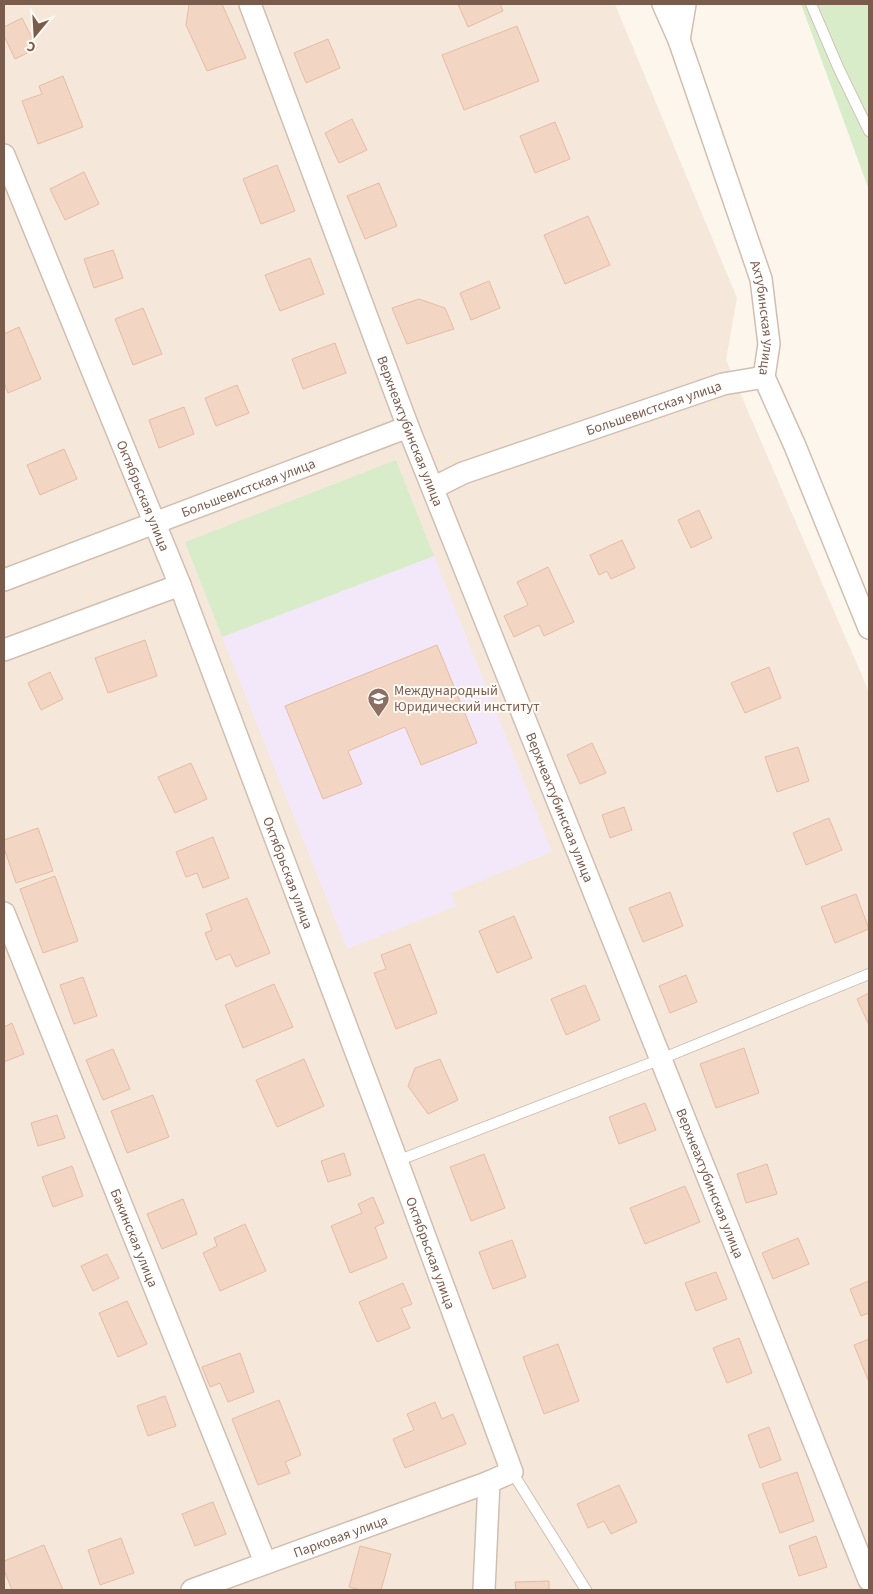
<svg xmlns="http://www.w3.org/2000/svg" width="873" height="1594" font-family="'Source Sans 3',sans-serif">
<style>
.residential{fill:#f5e8da}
.education{fill:#f3e8fa}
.green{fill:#d8ecc9}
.building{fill:#f3d5c3;stroke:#e6bba3}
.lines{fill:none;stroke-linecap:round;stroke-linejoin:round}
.service-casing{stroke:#d1beb0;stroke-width:12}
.minor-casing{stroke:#d1beb0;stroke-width:24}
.service{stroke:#fff;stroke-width:10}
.minor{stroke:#fff;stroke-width:21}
.labels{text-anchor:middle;stroke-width:4;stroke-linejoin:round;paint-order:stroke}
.street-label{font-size:14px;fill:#7a5c4d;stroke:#fffaf3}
.education-label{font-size:14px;fill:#785e54;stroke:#fffaf3;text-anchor:start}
</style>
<rect width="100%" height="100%" fill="#fdf6ec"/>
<path class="residential" d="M4 4H615L737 298 726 360 869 692V1590H4Z"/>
<path class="education" d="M434 556 552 852 451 893 456 906 347 949 222 637Z"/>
<path class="green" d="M801 4H869V190Z
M396 460 434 556 222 637 185 542Z"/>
<path class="building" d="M189 4H222L246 58 207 71 186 25Z
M458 4H500L503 11 468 27Z
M22 18 37 48 15 59 4 36V27Z
M517 26 539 81 464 110 442 55Z
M328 39 340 68 306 83 294 53Z
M63 76 83 127 38 144 22 101 42 94 39 86Z
M352 119 367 150 339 163 325 133Z
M555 122 570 159 535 173 520 136Z
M277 165 295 211 261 224 243 179Z
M84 172 99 204 65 220 50 189Z
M379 183 397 226 365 239 347 196Z
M588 216 610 265 565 284 544 235Z
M113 250 123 278 94 288 84 259Z
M310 258 324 294 280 311 265 275Z
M489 281 500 308 471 320 460 293Z
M419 299 445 308 454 329 407 344 392 308Z
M143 308 162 354 133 365 115 319Z
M19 327 41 379 8 393 4 383V334Z
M335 343 346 373 303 389 292 359Z
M237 385 249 413 216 426 205 398Z
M184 407 194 434 159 448 149 420Z
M64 449 77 479 40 495 27 465Z
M699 510 712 538 691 548 678 520Z
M622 540 635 568 611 579 607 571 599 575 590 555Z
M548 567 574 622 544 636 539 625 514 637 504 616 528 605 517 582Z
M145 640 157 676 108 693 95 658Z
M437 645 477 743 421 765 405 727 348 751 362 784 323 799 285 706Z
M769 667 781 698 745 713 731 683Z
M50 672 63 699 41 710 28 683Z
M592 743 606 773 580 784 567 755Z
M798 747 809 781 777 792 765 757Z
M191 763 207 799 175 813 158 777Z
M624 807 632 830 610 838 602 815Z
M829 818 842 850 806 865 793 833Z
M38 828 53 871 16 883 4 848V840Z
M213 837 229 878 203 888 197 873 186 877 176 852Z
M55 876 78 941 43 953 20 889Z
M670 892 683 926 643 942 629 908Z
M856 894 869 929 835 943 821 907Z
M247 898 270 953 236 967 230 954 216 960 205 933 212 930 206 914Z
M514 916 532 958 497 973 479 931Z
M410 944 437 1013 396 1029 374 973 386 969 381 955Z
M686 975 697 1002 670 1013 659 986Z
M83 977 97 1016 74 1024 60 985Z
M274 984 293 1027 243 1048 225 1005Z
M585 985 600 1020 566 1035 551 999Z
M869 993V1025L857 999Z
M12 1023 24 1054 4 1062V1027Z
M744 1048 759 1093 716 1108 700 1064Z
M113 1049 130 1089 103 1100 86 1060Z
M304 1059 324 1106 277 1127 256 1080Z
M440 1059 458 1100 428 1114 408 1086 415 1068Z
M153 1095 169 1137 127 1153 111 1111Z
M645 1103 656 1130 619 1144 609 1117Z
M57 1115 65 1138 38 1146 31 1123Z
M344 1153 351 1175 328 1182 321 1161Z
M484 1154 505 1208 471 1221 450 1167Z
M767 1164 777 1194 746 1203 737 1174Z
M72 1166 83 1196 53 1207 42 1177Z
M685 1186 700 1222 645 1244 630 1208Z
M373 1197 384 1223 375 1227 387 1258 350 1273 331 1226 362 1213 358 1204Z
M183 1199 197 1234 162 1249 147 1214Z
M245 1224 266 1271 220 1291 203 1253 217 1246 214 1238Z
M798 1238 809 1264 773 1279 762 1253Z
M512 1240 526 1277 493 1289 479 1252Z
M107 1254 119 1278 93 1291 81 1266Z
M716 1272 727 1299 696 1311 685 1283Z
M869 1281V1313L861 1316 850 1289Z
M403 1283 412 1304 401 1308 410 1328 377 1342 359 1302Z
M127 1301 147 1344 118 1357 99 1313Z
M739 1338 752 1373 727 1383 713 1348Z
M869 1339V1382L854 1345Z
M558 1344 579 1401 544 1414 523 1357Z
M240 1353 254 1392 228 1402 220 1383 210 1387 202 1367Z
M165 1396 176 1426 148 1436 137 1406Z
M279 1400 301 1455 285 1462 290 1473 258 1485 232 1419Z
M435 1402 442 1419 453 1414 466 1444 405 1468 393 1439 414 1430 407 1414Z
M769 1427 781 1460 760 1468 748 1435Z
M797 1472 814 1521 780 1533 762 1484Z
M619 1485 637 1522 611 1534 604 1521 588 1528 577 1504Z
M213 1502 226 1534 195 1546 182 1514Z
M816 1536 827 1567 799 1576 789 1546Z
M121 1538 134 1573 100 1585 88 1550Z
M44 1545 63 1590H12L4 1570V1561Z
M360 1546 391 1554 381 1590H361L349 1587Z
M549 1581V1590H516L515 1582Z"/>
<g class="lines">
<defs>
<path id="service" d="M811 4 838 67 869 131
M397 1161 661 1059 869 974
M512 1472 586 1590"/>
<g id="minor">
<path id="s1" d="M250 4 408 427 869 1580"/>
<path id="s2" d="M663 4 679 40 761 279 769 344 764 377 795 446 869 628"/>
<path d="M679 40 685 4"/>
<path id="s3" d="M4 155 180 585 397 1161 512 1472 489 1482 484 1590"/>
<path id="s4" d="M433 488 463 473 723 384 764 377"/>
<path id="s5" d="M4 580 408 427"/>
<path d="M4 650 180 585"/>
<path id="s6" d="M4 913 265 1562"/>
<path id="s7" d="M192 1590 489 1482"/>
</g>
</defs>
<use href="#service" class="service-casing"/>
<use href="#minor" class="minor-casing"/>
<use href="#service" class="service"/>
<use href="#minor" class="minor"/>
</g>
<defs>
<symbol id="university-pin" viewBox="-11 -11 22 30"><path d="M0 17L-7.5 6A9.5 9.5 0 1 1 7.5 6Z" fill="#8d6e63" stroke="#fffaf3"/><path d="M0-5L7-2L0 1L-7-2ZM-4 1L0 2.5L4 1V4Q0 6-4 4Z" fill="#fff"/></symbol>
</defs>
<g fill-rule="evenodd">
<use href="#university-pin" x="366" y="686" width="25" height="34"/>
</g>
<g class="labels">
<g class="street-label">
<text dy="5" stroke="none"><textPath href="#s2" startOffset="331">Ахтубинская улица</textPath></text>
<text dy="5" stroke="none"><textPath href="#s4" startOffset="235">Большевистская улица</textPath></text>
<text dy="5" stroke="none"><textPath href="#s1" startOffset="456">Верхнеахтубинская улица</textPath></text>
<text dy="5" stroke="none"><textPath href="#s5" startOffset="261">Большевистская улица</textPath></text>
<text dy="5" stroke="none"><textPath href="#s3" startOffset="368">Октябрьская улица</textPath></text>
<text dy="5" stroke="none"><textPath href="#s1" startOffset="861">Верхнеахтубинская улица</textPath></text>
<text dy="5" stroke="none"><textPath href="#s3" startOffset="772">Октябрьская улица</textPath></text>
<text dy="5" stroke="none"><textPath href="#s1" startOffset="1266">Верхнеахтубинская улица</textPath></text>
<text dy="5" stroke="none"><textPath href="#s6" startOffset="350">Бакинская улица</textPath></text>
<text dy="5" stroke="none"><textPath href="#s3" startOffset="1178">Октябрьская улица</textPath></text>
<text dy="5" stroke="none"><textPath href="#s7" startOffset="158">Парковая улица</textPath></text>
</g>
<g class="education-label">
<text x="394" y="695">Международный<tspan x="394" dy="16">Юридический институт</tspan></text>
</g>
</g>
<rect width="873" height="1594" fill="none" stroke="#7a5c4d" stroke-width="10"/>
<g transform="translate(35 35) rotate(198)" stroke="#fffaf3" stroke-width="4" paint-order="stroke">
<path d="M0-4L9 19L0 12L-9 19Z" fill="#7a5c4d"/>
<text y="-8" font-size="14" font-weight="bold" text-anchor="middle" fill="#7a5c4d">С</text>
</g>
</svg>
